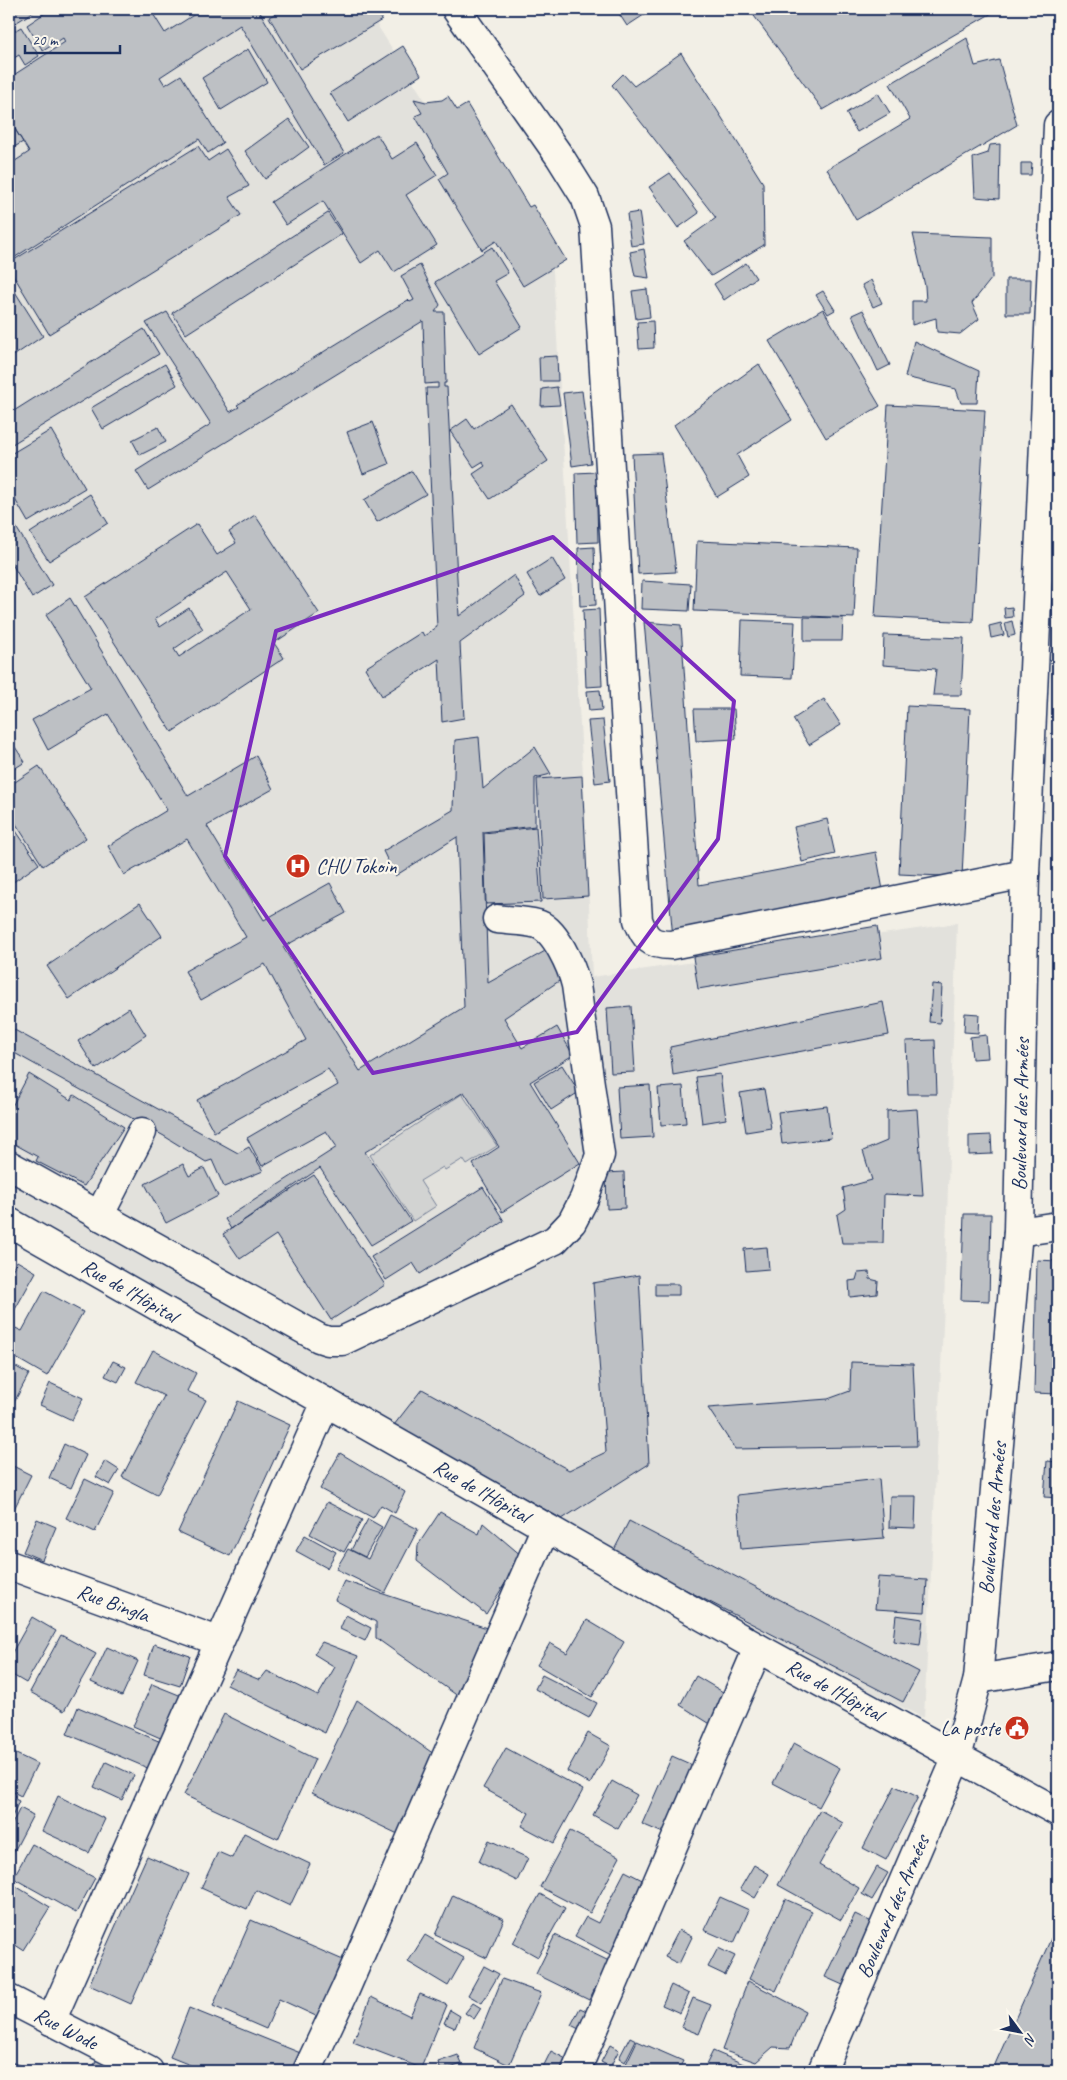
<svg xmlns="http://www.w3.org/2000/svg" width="1067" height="2080" font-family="Caveat,sans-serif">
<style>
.built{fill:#e2e1dc}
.green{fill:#d2d3d2;stroke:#768198}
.building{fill:#bdc0c4;stroke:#1b2f5e;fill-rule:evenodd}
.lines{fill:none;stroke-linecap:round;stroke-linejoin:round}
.minor-casing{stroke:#1b2f5e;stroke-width:31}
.major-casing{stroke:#1b2f5e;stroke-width:31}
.minor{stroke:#fbf7ec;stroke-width:28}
.major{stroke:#fbf7ec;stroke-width:28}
.marked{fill:none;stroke:#7b2cbf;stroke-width:4;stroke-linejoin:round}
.labels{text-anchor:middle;stroke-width:4.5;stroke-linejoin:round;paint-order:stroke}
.poi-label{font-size:21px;fill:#1b2f5e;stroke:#fbf7ec;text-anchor:start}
.street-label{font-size:21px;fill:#1b2f5e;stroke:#fbf7ec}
</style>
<rect width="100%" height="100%" fill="#f2efe6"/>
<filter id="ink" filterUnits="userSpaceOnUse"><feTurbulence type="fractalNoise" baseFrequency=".02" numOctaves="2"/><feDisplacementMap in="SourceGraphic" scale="10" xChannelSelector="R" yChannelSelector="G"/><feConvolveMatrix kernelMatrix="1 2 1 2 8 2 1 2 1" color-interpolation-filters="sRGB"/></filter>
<g filter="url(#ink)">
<path class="built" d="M9 9H367L426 102 553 271 585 808 592 977 957 923 944 1305 924 1718 684 1600 9 1207Z"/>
<path class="green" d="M462 1094 497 1146 467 1165 463 1159 445 1170 443 1167 420 1181 436 1206 413 1221 370 1155Z"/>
<path class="building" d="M9 9H38L9 27Z
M51 9H150L165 33 203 9H258L344 153 324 165 240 25 160 77 165 85 181 75 223 143 208 153 199 139 9 261V165L29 152 9 119V78L65 42 63 38 43 51 27 25Z
M283 9H375L382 20 300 69 269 17Z
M616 9H653L627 26Z
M749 9H999L823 110Z
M21 27 39 56 25 65 19 55 9 61V34Z
M967 38 975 66 999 60 1017 125 856 220 827 169 910 119 890 84Z
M403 46 421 75 348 122 330 93Z
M248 49 267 82 221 110 202 78Z
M681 53 763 183 764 245 711 276 684 241 716 218 612 85 623 74 634 86Z
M878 93 890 113 857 132 846 113Z
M448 96 457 110 467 104 529 207 533 205 566 260 523 286 496 241 482 250 439 179 448 173 415 116 422 113 414 99 426 102 442 100Z
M289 119 309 147 265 179 245 151Z
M9 120 23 142 9 150Z
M377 134 392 159 417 143 437 175 406 195 437 245 394 272 380 250 361 263 323 201 286 225 271 202Z
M1000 144 999 199 975 197 973 158 988 153 990 145Z
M198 146 208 161 226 149 249 186 229 197 241 215 49 334 9 268V263Z
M1021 163H1032L1031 175H1021Z
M670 173 699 213 678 228 649 187Z
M639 212 644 244 631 246 627 214Z
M328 213 342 234 186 334 172 313Z
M913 234 992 237V278L972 303 979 319 960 334 937 332 936 318 912 325V301H926L925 286Z
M492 247 508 273 494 281 522 327 479 354 435 282Z
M644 249 649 278 635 276 630 252Z
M746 263 756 278 724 300 714 284Z
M420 265 440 305 435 312H444L446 383H444V387H447L459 616 514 575 525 596 460 643 464 718 442 722 439 659 382 696 365 668 422 632 424 636 437 627 426 388H438V383L425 384 423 321 148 490 136 471 211 424 146 323 167 312 230 412 239 407 237 405 408 300 410 302 414 300 401 276Z
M1006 279H1031L1030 314H1006Z
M871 280 882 303 873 307 862 285Z
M12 287 43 336 9 359V289Z
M647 289 650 317 636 319 632 291Z
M823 291 835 310 828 314 816 295Z
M823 309 880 406 826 438 769 341Z
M863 310 890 365 878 371 852 315Z
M653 321 654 348 639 349 637 322Z
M144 329 159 354 9 446V414Z
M914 341 979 371 977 403H961L956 389 905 377Z
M557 356 558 381H540L539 357Z
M165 364 177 385 103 429 91 408Z
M759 364 792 420 737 455 749 477 717 497 674 425Z
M557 387 560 405 541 406 542 389Z
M582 391 591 463 572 466 563 393Z
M511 404 548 461 490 499 473 474 485 466 482 462 474 467 450 431 467 419 474 429Z
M888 405 985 410 973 622 875 617Z
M373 422 389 464 363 474 347 432Z
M158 427 166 442 140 455 132 440Z
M51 430 85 488 28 522 9 489V455Z
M661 453 676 572 638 574 632 454Z
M412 471 426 494 377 522 364 500Z
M596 472 598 542 577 543 575 473Z
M90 494 108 523 49 561 30 533Z
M255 515 319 613 274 643 284 658 172 732 85 597 197 524 217 555 236 543 229 532ZM227 572 251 609 179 657 174 649 203 629 189 608 160 627 155 619Z
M9 516 52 585 32 598 9 559Z
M697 541 857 548 854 618 694 611Z
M594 547 596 605 580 606 578 548Z
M552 558 565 580 540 596 527 574Z
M642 581 691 584 689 611 641 609Z
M70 598 188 796 256 756 273 789 207 826 264 920 330 883 346 913 283 947 360 1071 464 1007 457 837 395 876 383 851 453 810 455 740 479 737 483 789 535 747 551 774 535 778V826L483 832 488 983 547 950 565 977 504 1018 522 1048 557 1027 573 1055 530 1082 580 1163 502 1212 473 1164 499 1147 464 1092 365 1152 411 1221 371 1245 320 1168 231 1229 225 1219 337 1147 326 1131 262 1166 247 1138 338 1085 328 1069 214 1132 197 1100 306 1040 265 964 201 1000 185 971 246 937 187 839 124 875 108 846 167 810 108 714 48 750 32 720 91 688 46 615Z
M1012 607 1013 617 1005 618 1004 608Z
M599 609 602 686 586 687 583 610Z
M804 617 843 618 842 641H804Z
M742 620 795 622 792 678 740 676Z
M1012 621 1015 635 1008 637 1005 623Z
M644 622 681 625 699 885 876 852 885 901 673 938Z
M1001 623 1004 635 991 638 989 626Z
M884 635 964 638 961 695H933L936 669 883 665Z
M600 690 602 710 589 711 587 691Z
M824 699 841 725 809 745 793 719Z
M907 706 970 709 962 877 899 874Z
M694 709H734L736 739 696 741Z
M603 720 610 781 595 783 588 721Z
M9 738 25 762 9 772Z
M39 766 86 838 43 866 9 813V786Z
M582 776 588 896 543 899 537 779Z
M827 819 835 854 802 862 794 827Z
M9 821 39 864 9 885Z
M536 827 541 902 486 904 484 833Z
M140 903 162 936 69 999 47 966Z
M877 926 882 958 698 989 693 957Z
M932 984 942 985 940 1023 929 1022Z
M883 1002 889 1035 673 1075 670 1047Z
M631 1006 635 1072 611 1073 607 1008Z
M129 1008 146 1035 96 1069 78 1041Z
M965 1013 979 1014 978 1033 964 1032Z
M9 1027 238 1153 249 1147 263 1171 224 1187 212 1160 206 1162 164 1136 9 1050Z
M986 1035 988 1058 972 1059 970 1037Z
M935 1040 937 1094H908L906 1041Z
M562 1065 579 1092 551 1110 534 1082Z
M29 1074 71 1100 74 1095 124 1127 84 1186 36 1161 38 1157 9 1141V1112Z
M720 1074 726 1119 702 1123 696 1077Z
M650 1085 653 1137 620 1139 617 1087Z
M683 1086 686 1123 661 1125 658 1088Z
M764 1089 771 1128 746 1132 740 1093Z
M827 1106 831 1138 782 1144 778 1112Z
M917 1109 923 1196 884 1194 883 1243H842L837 1215 846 1209 843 1188 872 1180 863 1151 887 1141V1111Z
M991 1135 992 1154 969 1155V1136Z
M183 1164 189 1176 204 1168 218 1196 166 1223 145 1184Z
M624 1172 625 1208 607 1209 606 1173Z
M314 1175 385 1285 331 1320 276 1235 240 1259 223 1234Z
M483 1187 504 1221 420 1274 413 1263 386 1280 371 1257Z
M964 1214H991L989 1301 961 1300Z
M767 1247 769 1269 746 1271 744 1249Z
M1037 1260 1058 1261V1394L1034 1393Z
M17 1261 36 1272 9 1320V1276Z
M869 1272 870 1279 878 1281 877 1294 850 1297 849 1281 856 1280 858 1273Z
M639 1275 649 1464 562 1519 394 1425 422 1389 569 1470 606 1452 593 1283Z
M655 1284H679V1295H655Z
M44 1291 83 1312 47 1376 9 1354V1325L22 1331Z
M153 1350 196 1373 187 1391 206 1400 157 1495 122 1477 164 1396 136 1382Z
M113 1361 126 1367 118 1382 105 1376Z
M851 1362 913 1364 917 1446 735 1449 708 1408 828 1399 850 1391Z
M9 1363 29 1374 9 1412Z
M50 1383 83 1398 72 1420 40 1405Z
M238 1401 290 1425 230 1556 178 1532Z
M64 1444 86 1455 71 1488 49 1478Z
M340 1453 405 1492 395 1513 381 1505 373 1518 320 1489Z
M105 1461 119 1470 110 1485 96 1477Z
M1047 1461 1058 1462V1498L1044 1497Z
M9 1464 31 1475 11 1515 9 1514Z
M85 1479 114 1493 95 1532 66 1518Z
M879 1479 884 1538 741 1549 737 1495Z
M890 1496H916L915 1528 889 1527Z
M327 1502 362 1520 344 1552 310 1534Z
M440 1512 479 1534 483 1523 522 1556 486 1614 417 1561 418 1545Z
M390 1515 418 1529 385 1593 336 1569 348 1549 368 1559Z
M37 1519 56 1527 42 1560 23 1552Z
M368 1519 382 1527 365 1557 351 1550Z
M629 1521 919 1672 903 1702 613 1552Z
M305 1535 336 1552 327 1568 296 1551Z
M878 1577 927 1580 925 1612 875 1609Z
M344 1581 493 1630 462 1699 376 1638V1622L335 1600Z
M346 1615 371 1628 365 1641 340 1629Z
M896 1615 923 1619 920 1645 893 1641Z
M32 1617 56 1631 26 1683 9 1673V1658Z
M587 1620 624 1642 592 1697 537 1665 550 1643 567 1653Z
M61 1635 96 1654 64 1711 30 1692Z
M322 1642 358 1656 325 1733 227 1685 236 1670 260 1680 267 1671 318 1696 335 1667 314 1654Z
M154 1644 190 1656 180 1686 144 1675Z
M107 1647 138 1661 122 1696 91 1682Z
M542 1675 597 1703 589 1718 535 1689Z
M696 1676 728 1695 712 1725 680 1705Z
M152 1684 184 1697 165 1740 133 1726Z
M357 1700 434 1754 400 1835 312 1793Z
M78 1707 161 1742 150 1769 67 1734Z
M224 1714 315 1759 278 1839 184 1795Z
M9 1716 17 1720 9 1737Z
M588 1733 611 1746 590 1784 567 1771Z
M794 1743 840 1768 819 1807 773 1783Z
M506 1748 583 1790 554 1843 522 1826 529 1813 483 1788Z
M14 1753 37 1764 21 1796 9 1790V1764Z
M672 1756 699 1768 670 1836 642 1824Z
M106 1762 134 1775 122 1800 94 1787Z
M612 1781 637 1795 618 1829 593 1815Z
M895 1786 918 1797 886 1860 863 1848Z
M9 1796 19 1801 12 1817 9 1816Z
M58 1796 105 1819 89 1853 42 1831Z
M20 1808 33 1815 9 1861V1830Z
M820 1810 843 1823 819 1865 859 1888 841 1920 778 1885Z
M570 1831 620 1857 590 1913 540 1887Z
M244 1833 310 1864 290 1906 256 1890 247 1909 201 1888 218 1852 232 1858Z
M489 1840 528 1858 517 1881 479 1862Z
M32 1844 95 1878 76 1913 13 1878Z
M147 1856 189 1874 131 2004 89 1985Z
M754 1865 769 1874 755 1898 740 1889Z
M877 1867 888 1873 872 1900 862 1894Z
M625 1871 648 1883 611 1955 575 1936 586 1917 598 1923Z
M9 1882 50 1907 23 1950 9 1941Z
M540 1894 565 1908 538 1957 513 1943Z
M453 1895 504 1919 487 1958 435 1935Z
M720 1897 749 1910 734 1943 704 1930Z
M785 1899 812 1911 776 1991 749 1979Z
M855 1914 874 1923 845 1986 825 1977Z
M251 1920 343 1960 318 2017 279 1999 266 2029 213 2006Z
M1057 1925 1058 2052 1050 2071H992Z
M679 1930 692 1937 679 1964 665 1957Z
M425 1935 464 1958 448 1986 408 1962Z
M555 1935 609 1961 589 2000 536 1974Z
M718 1948 735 1956 725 1975 708 1967Z
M484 1966 499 1974 482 2003 468 1995Z
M502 1979 541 1993 509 2065 474 2048Z
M748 1981 805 2011 790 2048 773 2047 756 2062 722 2050Z
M671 1985 689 1994 680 2013 662 2005Z
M420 1994 447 2005 421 2068 353 2042 371 1997 410 2016Z
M693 1998 711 2005 699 2034 681 2027Z
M473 2003 481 2008 474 2019 465 2013Z
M189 2008 303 2054 296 2071H205L170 2057Z
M580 2008 591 2013 583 2031 571 2025Z
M450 2010 460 2016 455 2028 444 2023Z
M630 2037 636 2040 625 2062 619 2058Z
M637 2041 683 2061 678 2071H636L625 2066Z
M610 2045 619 2050 610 2067 601 2062Z
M551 2051 570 2061 565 2071H541Z
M713 2051 760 2071H709L704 2069Z
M458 2055 462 2064 441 2071 438 2062Z
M97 2059 120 2071H91Z
M9 2061 33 2071H9Z"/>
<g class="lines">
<defs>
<g id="minor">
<path d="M456 9 560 157 585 197 595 226 638 920C645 938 650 945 671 945L1025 874"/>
<path d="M9 1165 319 1338 328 1341H342L555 1240 572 1222 584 1199 600 1155 576 985C572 968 555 928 537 924 524 920 510 921 497 919"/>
<path d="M99 1216 142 1132"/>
<path id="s1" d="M9 1222 758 1648 1058 1812"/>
<path d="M1018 1232 1058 1226"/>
<path id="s2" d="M9 1565 218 1641"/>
<path d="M978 1679 1058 1666"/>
<path id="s3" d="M9 1999 149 2071"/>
<path d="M51 2021 326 1402"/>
<path d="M307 2071 345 1990 545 1529"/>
<path d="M576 2071 758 1648"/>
</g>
<g id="major">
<path id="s4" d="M822 2071 957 1757 978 1679 1018 1232 1025 874 1058 125"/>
</g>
</defs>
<use href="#minor" class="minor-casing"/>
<use href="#major" class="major-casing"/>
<use href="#minor" class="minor"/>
<use href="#major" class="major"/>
</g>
</g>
<path class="marked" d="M553 537 734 701 718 839 577 1032 373 1073 225 856 276 631Z"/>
<defs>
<symbol id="hospital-disc" viewBox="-11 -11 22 22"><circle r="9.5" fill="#c8321e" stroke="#fbf7ec"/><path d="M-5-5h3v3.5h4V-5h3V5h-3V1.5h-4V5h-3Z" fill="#fff"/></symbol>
<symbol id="civic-disc" viewBox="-11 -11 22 22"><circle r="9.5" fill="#c8321e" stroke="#fbf7ec"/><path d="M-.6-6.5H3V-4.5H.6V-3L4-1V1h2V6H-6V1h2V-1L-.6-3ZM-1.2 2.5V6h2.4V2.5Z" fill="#fff"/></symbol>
</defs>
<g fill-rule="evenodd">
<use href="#hospital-disc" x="284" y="852" width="28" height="28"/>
<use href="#civic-disc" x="1003" y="1714" width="28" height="28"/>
</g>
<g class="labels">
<g class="poi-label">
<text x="316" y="873">CHU Tokoin</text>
<text x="1000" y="1735" text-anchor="end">La poste</text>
</g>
<g class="street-label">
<text dy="7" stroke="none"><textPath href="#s4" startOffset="989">Boulevard des Armées</textPath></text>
<text dy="7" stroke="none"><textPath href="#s1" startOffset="139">Rue de l'Hôpital</textPath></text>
<text dy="7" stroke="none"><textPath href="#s1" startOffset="544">Rue de l'Hôpital</textPath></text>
<text dy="7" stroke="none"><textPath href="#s4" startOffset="584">Boulevard des Armées</textPath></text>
<text dy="7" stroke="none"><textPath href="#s2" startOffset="111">Rue Bingla</textPath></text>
<text dy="7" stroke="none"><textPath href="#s1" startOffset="949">Rue de l'Hôpital</textPath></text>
<text dy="7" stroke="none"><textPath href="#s4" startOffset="179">Boulevard des Armées</textPath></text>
<text dy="7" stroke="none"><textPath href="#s3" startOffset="64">Rue Wode</textPath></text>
</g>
</g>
<rect width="1067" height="2080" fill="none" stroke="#fbf7ec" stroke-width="30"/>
<rect x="15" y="15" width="1037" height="2050" fill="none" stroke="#1b2f5e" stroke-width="2" filter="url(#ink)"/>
<g transform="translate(1020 2032) rotate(122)" stroke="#fbf7ec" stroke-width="4" paint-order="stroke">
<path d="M0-4L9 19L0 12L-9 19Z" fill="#1b2f5e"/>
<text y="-8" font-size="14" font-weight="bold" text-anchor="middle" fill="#1b2f5e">N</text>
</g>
<path d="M25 45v8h95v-8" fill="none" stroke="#1b2f5e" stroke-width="2.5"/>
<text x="32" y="45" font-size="15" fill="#1b2f5e" stroke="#fbf7ec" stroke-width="4" paint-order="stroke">20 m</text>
</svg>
